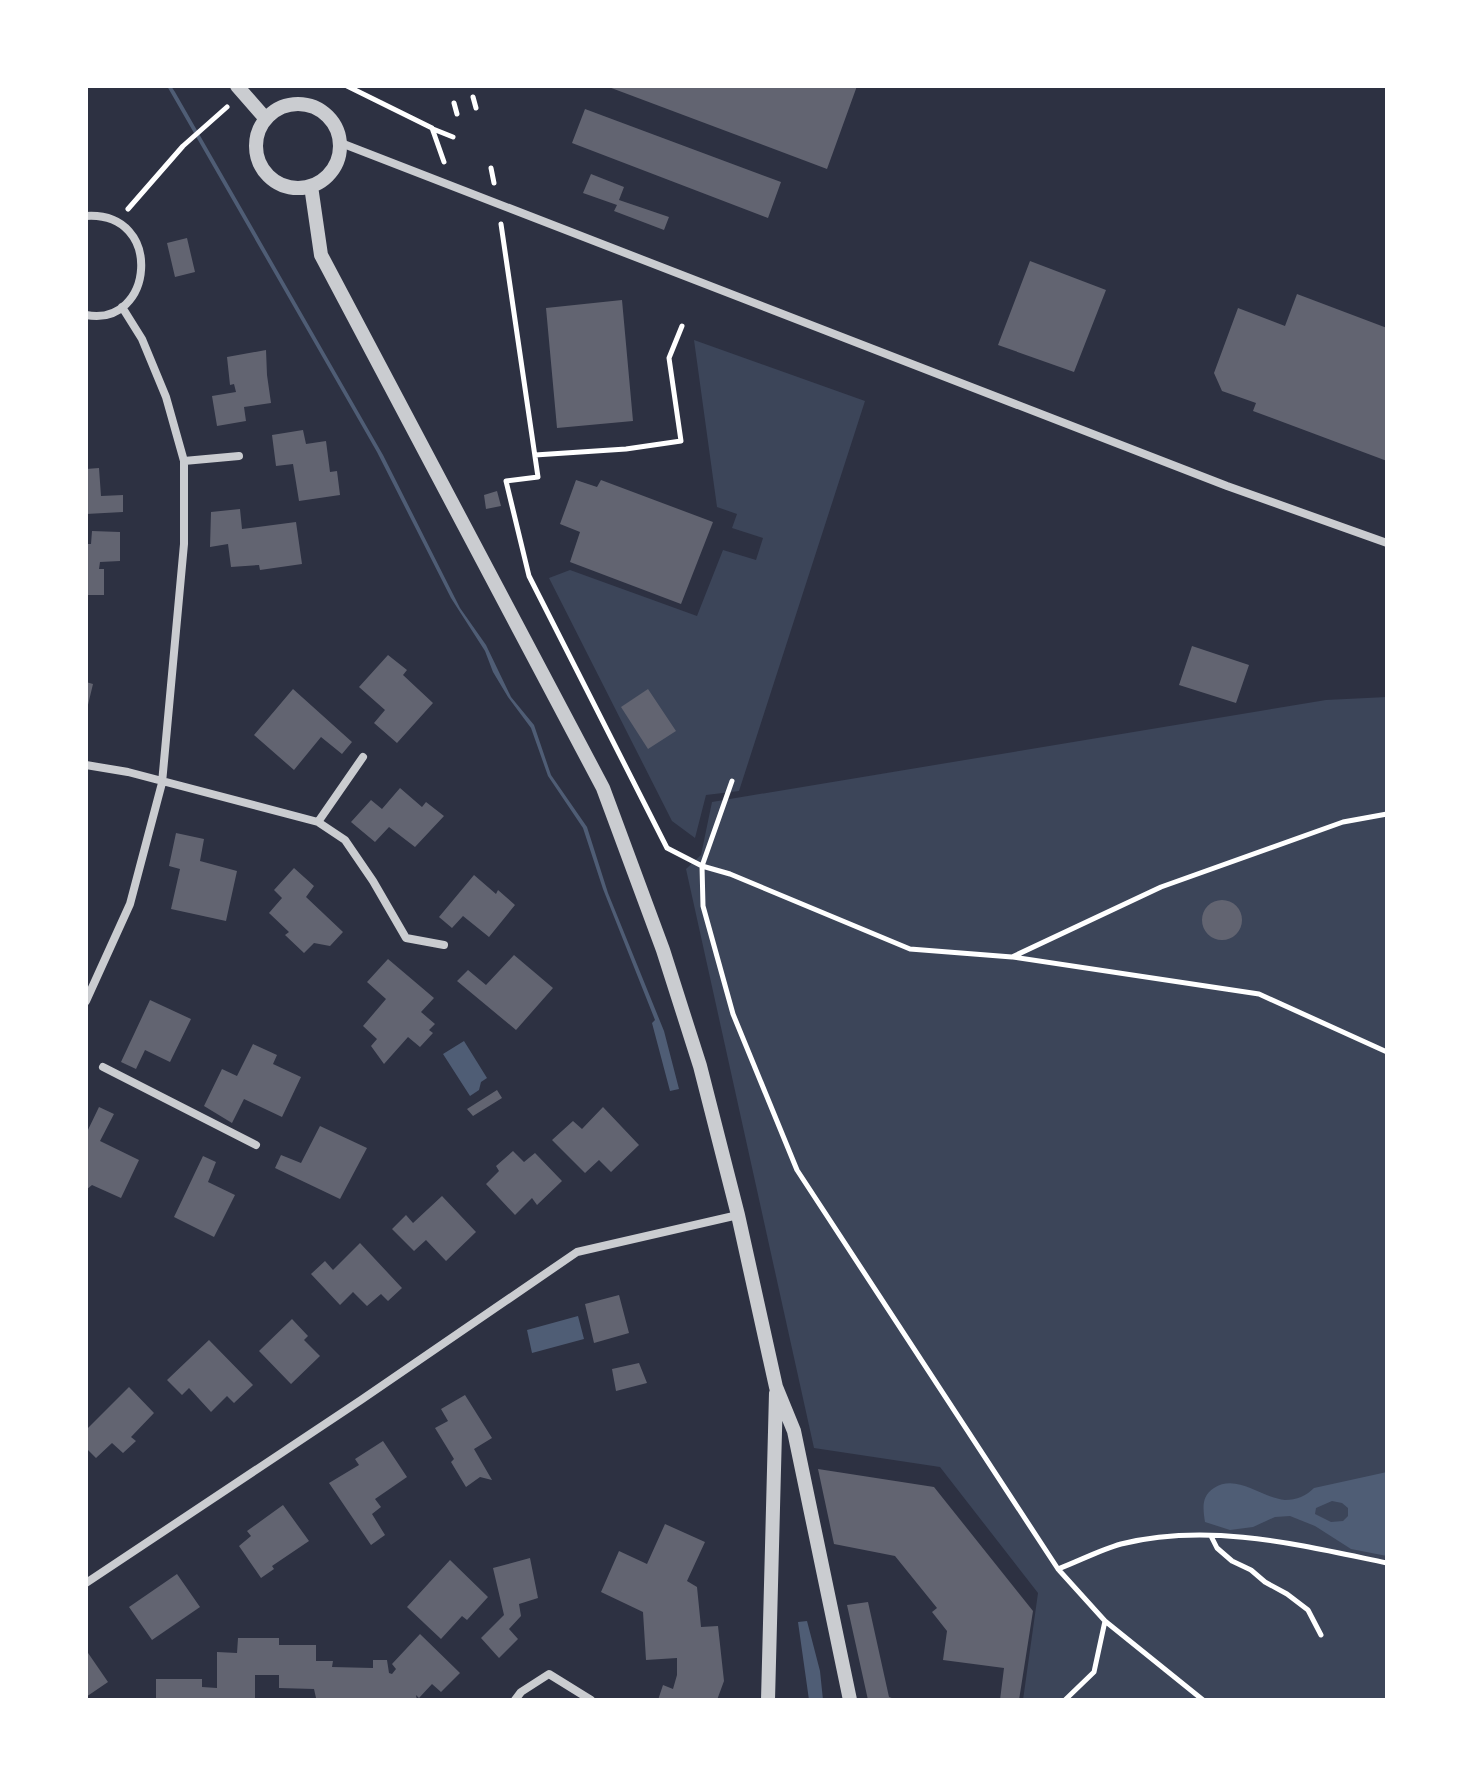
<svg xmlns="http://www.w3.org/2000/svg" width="1473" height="1786" font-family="Commissioner,sans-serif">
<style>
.green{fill:#3c4559}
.water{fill:#4f5d75;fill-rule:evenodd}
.building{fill:#626471}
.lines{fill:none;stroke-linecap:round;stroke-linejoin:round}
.path{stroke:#fff;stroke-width:5}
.minor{stroke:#caccd0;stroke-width:8}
.tertiary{stroke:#caccd0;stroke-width:14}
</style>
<rect width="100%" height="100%" fill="#2d3142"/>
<path class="green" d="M694 340 865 401 739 791 706 795 695 838 672 821 549 578 570 570 697 616 723 550 756 560 763 538 732 528 737 514 717 507Z
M1387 697V1700H1023L1038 1593 940 1467 814 1448 686 869 701 855 712 802 1326 700Z"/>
<path class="water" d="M167 86H171L175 92 383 455 460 608 486 645 511 697 534 725 551 775 587 827 608 893 664 1031 679 1089 670 1091 652 1023 655 1020 603 889 583 828 548 776 531 728 508 697 493 672 485 651 451 598 377 452Z
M464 1041 487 1078 481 1082 479 1090 470 1096 443 1054Z
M578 1316 584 1339 532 1353 527 1330Z
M1387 1472V1556L1351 1549 1315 1526 1290 1516 1275 1517 1253 1527 1230 1530 1205 1522C1203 1509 1201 1496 1214 1488 1237 1473 1261 1498 1285 1500 1297 1500 1306 1496 1314 1488ZM1332 1501 1342 1503 1348 1508V1516L1343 1521 1331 1522 1315 1514 1316 1508Z
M807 1621 820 1671 823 1700H809L798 1622Z"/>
<path class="building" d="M606 86H857L827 169Z
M585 109 781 182 768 218 572 143Z
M591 174 624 187 619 200 669 217 664 230 614 211 617 205 583 193Z
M187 238 195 272 175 277 167 243Z
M1030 261 1106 290 1074 372 998 345Z
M1297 294 1387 328V461L1253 411 1256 403 1222 391 1214 373 1238 308 1285 326Z
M622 300 633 421 557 428 546 308Z
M266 350 267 375 271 403 244 407 246 421 217 426 212 396 236 392 234 384 230 385 227 357Z
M303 430 306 444 326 441 330 472 337 471 340 495 299 501 293 464 276 466 272 435Z
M99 468 101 496 123 495V512L86 514V469Z
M576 480 597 487 601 480 713 522 681 604 570 562 580 532 560 524Z
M497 491 501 506 486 509 484 495Z
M240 509 242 529 296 522 302 564 260 570 259 565 231 567 228 544 210 547 211 512Z
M92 531 120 532V561L100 562 99 569H104V595H86V544H91Z
M1192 646 1249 665 1236 703 1179 685Z
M388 655 407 670 403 675 433 703 397 743 374 723 385 710 359 687Z
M86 682 93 684 87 709H86Z
M293 689 352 742 342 754 321 737 294 770 254 735Z
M648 689 676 731 648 749 621 707Z
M400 788 422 807 426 802 444 816 415 847 389 827 375 842 351 822 371 800 382 809Z
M176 833 204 839 200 861 237 871 226 921 171 909 180 869 169 866Z
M294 868 314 886 306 897 343 932 330 946 314 943 304 953 285 935 289 932 269 913 282 898 274 890Z
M474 875 496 894 498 890 515 905 489 937 463 916 452 928 439 917Z
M1202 920a20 20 0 1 1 40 0a20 20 0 1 1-40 0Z
M514 955 553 988 516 1030 457 981 468 970 486 985Z
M388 959 434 998 421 1012 435 1024 429 1030 433 1033 420 1047 408 1037 384 1064 371 1046 377 1039 363 1026 386 999 367 982Z
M150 1000 191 1019 170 1062 145 1050 136 1069 121 1062Z
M253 1044 277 1055 273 1064 301 1077 282 1117 244 1099 232 1123 204 1106 222 1069 237 1076Z
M497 1090 502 1098 473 1116 467 1109Z
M99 1107 114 1114 100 1141 139 1160 121 1198 92 1185 86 1190V1134Z
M603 1107 639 1145 611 1172 599 1160 585 1173 552 1140 573 1121 582 1129Z
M320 1126 367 1148 340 1199 275 1168 281 1155 301 1163Z
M513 1151 524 1162 535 1153 562 1181 537 1205 532 1198 515 1215 486 1184 499 1171 496 1166Z
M203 1156 216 1162 208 1182 235 1195 214 1237 174 1217Z
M442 1196 476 1232 446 1261 426 1240 414 1251 392 1229 406 1215 413 1223Z
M360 1243 402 1288 388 1301 381 1294 367 1306 353 1292 340 1305 311 1274 325 1261 333 1270Z
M619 1295 629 1333 594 1343 585 1304Z
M292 1319 308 1336 304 1340 320 1356 291 1384 259 1351Z
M209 1340 253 1385 234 1403 227 1396 211 1412 189 1388 182 1395 167 1380Z
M639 1363 647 1383 616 1391 612 1369Z
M129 1387 154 1413 131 1437 136 1441 123 1453 112 1443 96 1458 86 1448V1430Z
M465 1395 492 1438 474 1449 492 1480 480 1477 466 1487 451 1462 454 1459 435 1428 448 1421 441 1409Z
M383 1441 407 1477 375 1499 381 1507 372 1514 385 1535 371 1545 329 1483 359 1465 355 1459Z
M818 1469 934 1487 1033 1611 1019 1700H1000L1004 1668 943 1660 947 1631 932 1612 937 1608 895 1556 834 1544Z
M283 1505 309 1541 272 1566 274 1569 261 1578 239 1546 251 1536 247 1531Z
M665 1524 705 1542 687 1581 697 1587 701 1627 718 1626 724 1681 717 1700H658L663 1685 673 1689 677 1675V1658L646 1660 643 1612 601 1592 619 1551 647 1564Z
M530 1558 538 1598 519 1604 521 1616 509 1629 518 1639 499 1658 481 1638 504 1615 493 1568Z
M450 1560 488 1597 467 1620 462 1616 441 1639 407 1607Z
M177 1574 200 1607 152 1640 129 1607Z
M868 1602 889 1697 897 1700H868L847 1605Z
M420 1634 460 1673 441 1692 432 1684 419 1698 416 1695 417 1700 316 1698 314 1689 279 1688V1675H255V1698L156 1700V1679H202V1687L217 1688V1652L237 1653 238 1638H279V1645H316V1661H333L332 1667 373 1668V1660H387L389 1673 392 1674 396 1669 392 1664Z
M86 1650 108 1682 86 1697Z"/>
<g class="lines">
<path class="path" d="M347 86 432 128 444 162
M473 97 476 108
M454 103 457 114
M433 129 453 137
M491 168 494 183
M128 209 183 146 227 107
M501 224 538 477 506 481 529 576 667 848 702 866 730 874 910 949 1012 957 1161 887 1343 822 1387 814
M535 455 626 449 681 441 669 358 682 326
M732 781 702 866 703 906 733 1014 797 1170 1058 1569 1105 1621 1203 1700
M1013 957 1259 994 1387 1052
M1211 1536 1217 1548 1232 1561 1251 1570 1265 1582 1287 1594 1308 1610 1321 1635
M1058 1569C1079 1561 1100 1550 1121 1544 1210 1522 1300 1545 1387 1563
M1065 1700 1094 1672 1105 1621"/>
<path class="minor" d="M341 143 1227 486 1387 543
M86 216C165 211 154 328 86 315
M184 461 239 456
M86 765 128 772 318 822 345 840 373 881 406 938 444 945
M318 822 363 757
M86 1001 130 904 162 783 184 544V461L166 397 142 339 122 307
M103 1067 256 1145
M86 1583 361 1400 577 1252 738 1215
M515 1700 521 1692 549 1674 591 1700"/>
<path class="tertiary" d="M237 86 266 119
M256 146a42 42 0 1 1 84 0a42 42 0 1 1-84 0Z
M311 186 321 255 603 788 663 950 700 1066 738 1215 776 1387 794 1431 850 1700
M768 1700 776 1393"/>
</g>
<rect width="1473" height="1786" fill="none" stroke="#ffffff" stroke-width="176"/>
</svg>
